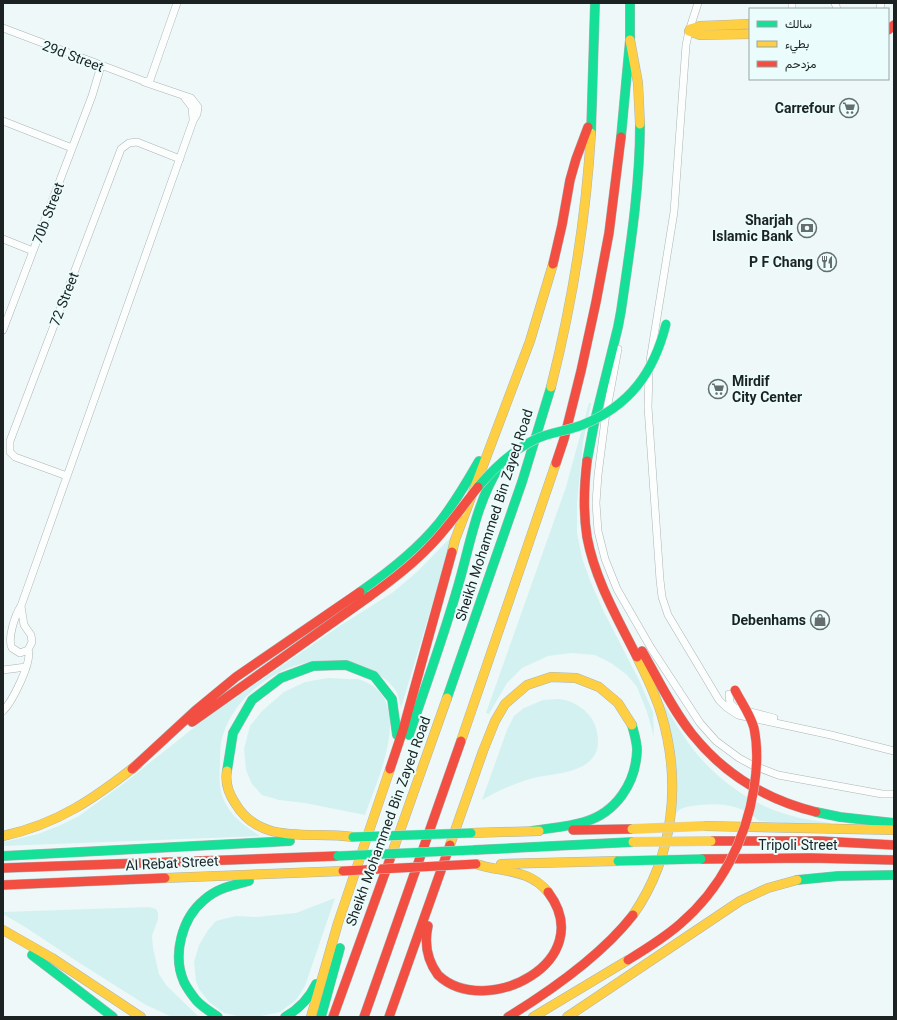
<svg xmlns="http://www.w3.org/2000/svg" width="897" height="1020" font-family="Georgia,Vazirmatn,serif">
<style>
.green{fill:#d4f1f1}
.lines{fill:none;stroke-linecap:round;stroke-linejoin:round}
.street-casing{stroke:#adb4b4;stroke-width:8}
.fast-casing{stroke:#adb4b4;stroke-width:10}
.slow-casing{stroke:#adb4b4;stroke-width:10}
.jam-casing{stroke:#adb4b4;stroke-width:10}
.street{stroke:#fcfefe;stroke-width:7}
.fast{stroke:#16e098;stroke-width:9}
.slow{stroke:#ffcf43;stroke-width:9}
.jam{stroke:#f24e42;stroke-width:9}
.fast-bridge-casing{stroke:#d0d5d5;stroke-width:10;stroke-linecap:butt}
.slow-bridge-casing{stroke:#d0d5d5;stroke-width:10;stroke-linecap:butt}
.jam-bridge-casing{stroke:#d0d5d5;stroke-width:10;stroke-linecap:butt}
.fast-bridge{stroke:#16e098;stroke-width:9}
.slow-bridge{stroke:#ffcf43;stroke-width:9}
.jam-bridge{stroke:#f24e42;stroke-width:9}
.labels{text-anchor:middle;stroke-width:4;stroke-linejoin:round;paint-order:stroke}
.street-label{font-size:14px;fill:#1c2222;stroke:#eafcfb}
.poi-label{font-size:14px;font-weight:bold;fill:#1c2222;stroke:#eafcfb;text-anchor:end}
</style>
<rect width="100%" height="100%" fill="#eef8f8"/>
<path class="green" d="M589 403H591L583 442 577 503V533L582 558 591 583 604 612 639 680 653 712 654 737 647 712 637 687 627 675 611 663 595 655 571 653 548 656 522 668 507 683 489 714 486 713 566 487Z
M453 535 401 708C400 703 399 698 397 693 393 684 379 674 370 669 364 667 356 667 349 666 338 665 320 660 310 662 272 669 235 697 223 735 220 744 220 755 220 765 219 779 219 793 227 806 234 819 248 828 260 836L3 846V842L38 834 61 825 79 816 123 784 206 718 341 625 392 593 418 571Z
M328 678C335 678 342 679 349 679 353 680 357 678 361 680 416 699 378 778 365 815L305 803 279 800 262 795 252 784 246 770 244 749 250 726 262 711 284 692 305 682Z
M661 699C669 712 676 725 685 738 708 773 748 804 789 815 802 819 817 821 831 823V826L759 821C741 805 723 803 700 805 693 806 685 806 679 810 677 812 674 815 673 817Z
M543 700C550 700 558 698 565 700 585 706 598 720 598 741 598 746 597 752 594 756 581 775 550 773 530 779 513 784 498 791 482 800L507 730 514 716 524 708Z
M335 898 305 986 296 1000 280 1012 257 1017H242L224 1013 209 1002 199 989 196 981 194 962 199 945 208 930 216 921 236 916 256 917 296 913Z
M149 907 156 909 158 913V919L152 936 153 948 159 974 166 985 199 1017H172L146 1005 78 962 25 927 3 914V912Z"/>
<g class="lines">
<defs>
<path id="street" d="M792 3V9
M835 3 837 9
M880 9 881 3
M3 28 146 82 150 80 177 3
M185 98 192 107 193 119
M3 121 72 148
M3 239 33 251
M3 330 92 96 101 66
M618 349 605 420 598 475 596 503 598 531 605 559 617 589 651 648 700 723 716 741 739 758 752 765 778 775 882 794H894
M650 361 674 212 686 45 689 31 698 3
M649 373 648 407 660 580 662 597 668 615 719 700 726 707 738 715 831 735 894 751
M67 476 15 457 10 452V441L121 149 129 143 137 142 180 159
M21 606 193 121 197 114 198 107 191 98 144 82
M21 606 24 625 31 635 32 642 28 650 20 653 12 648C7 639 15 615 21 606Z
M3 670 26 667
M729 694 730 703 735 708 774 718
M3 711C12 702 33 661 28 650"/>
<path id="fast" d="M591 133 595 3
M621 137 630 40V3
M587 461 594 424 618 327 621 311C630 249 640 187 640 124
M360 592C389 572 417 550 439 523 454 504 467 482 479 461
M447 698 522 482 551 387
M409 735C425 688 442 641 456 593 469 551 475 505 499 467
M227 771 233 733 252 700 281 678 313 666 346 665 374 676 392 699 397 735
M816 812 840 817 894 823
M532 831C549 828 567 827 584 822 616 813 636 783 637 750 637 742 634 733 632 725
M474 850 633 842
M3 856 290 841
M797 880 838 876 894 875
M32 955 113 1017
M218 1017C211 1012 202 1007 196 1000 192 995 187 988 184 982 172 955 182 918 204 900 217 888 233 885 249 881
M285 1017C299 1009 309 999 316 984
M321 1017 340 948"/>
<path id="slow" d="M690 29 700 26 750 24
M689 31 700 35 750 34
M630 40 638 83 640 124
M551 387C572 304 586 219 591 133
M452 552 455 540 530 341 553 264
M461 741 556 463
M227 771C225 782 229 794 235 803 261 847 311 830 353 837
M704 826 894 830
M471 833 539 831
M3 836C58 824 95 798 138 764
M450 845 483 751 495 721 505 704 527 685 551 677 576 678 599 687 618 703 632 725
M390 859 447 698
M476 864C503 873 528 868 548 892
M501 864 618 861
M165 878 343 871
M633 915C674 856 682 782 661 713 655 694 646 675 637 657
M3 930 52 958 141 1017
M311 1017 338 923 390 769
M533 1017 628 960
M567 1017 740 901 768 888 797 880"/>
<path id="jam" d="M888 30 894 25
M553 264 562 225 570 180 576 159 588 127
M587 461C584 486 583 512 587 537 595 580 618 619 637 657
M556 463 564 439 581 371 596 302 609 233 621 137
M642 651C658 679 672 709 692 734 724 774 767 800 816 812
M192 722 370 596
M132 769 196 710 236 677 360 592
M390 769 403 730 452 552
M573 830 632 829
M711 841H819L894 845
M701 859 810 858 894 860
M3 868 338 856
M3 885 165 878
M428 926C424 944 427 960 438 975 486 1020 600 961 548 892
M333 1017 390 859
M364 1017 461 741
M389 1017 450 845
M508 1017C552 990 601 956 633 915"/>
</defs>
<use href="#street" class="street-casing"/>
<use href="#fast" class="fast-casing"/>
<use href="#slow" class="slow-casing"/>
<use href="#jam" class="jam-casing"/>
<use href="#street" class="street"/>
<use href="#fast" class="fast"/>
<use href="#slow" class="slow"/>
<use href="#jam" class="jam"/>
<defs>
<path id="fast-bridge" d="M478 487C494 468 513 450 536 439 551 432 567 431 582 425 630 406 654 372 666 324
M353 837 471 833
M338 856 474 850
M618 861 701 859"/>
<path id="slow-bridge" d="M632 829 704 826
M633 842 711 841"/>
<path id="jam-bridge" d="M370 596C391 581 411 566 429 547 447 529 462 507 478 487
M343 871 476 864
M628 960C646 949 664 938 680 924 721 889 746 840 754 788 757 769 758 747 754 728 750 714 741 702 735 690"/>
</defs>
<use href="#fast-bridge" class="fast-bridge-casing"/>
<use href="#slow-bridge" class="slow-bridge-casing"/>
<use href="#jam-bridge" class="jam-bridge-casing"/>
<use href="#fast-bridge" class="fast-bridge"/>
<use href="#slow-bridge" class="slow-bridge"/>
<use href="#jam-bridge" class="jam-bridge"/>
</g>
<defs>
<symbol id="supermarket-ring" viewBox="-11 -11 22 22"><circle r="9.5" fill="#eafcfb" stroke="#666d6d" stroke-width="1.5"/><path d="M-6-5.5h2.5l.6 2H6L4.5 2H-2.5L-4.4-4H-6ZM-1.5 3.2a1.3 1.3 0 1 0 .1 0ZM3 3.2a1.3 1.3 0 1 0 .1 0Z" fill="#666d6d"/></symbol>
<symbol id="bank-ring" viewBox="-11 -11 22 22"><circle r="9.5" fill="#eafcfb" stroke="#666d6d" stroke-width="1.5"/><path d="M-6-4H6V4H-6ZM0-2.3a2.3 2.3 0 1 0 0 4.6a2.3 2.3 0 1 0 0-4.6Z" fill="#666d6d"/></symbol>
<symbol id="restaurant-ring" viewBox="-11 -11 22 22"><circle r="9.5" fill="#eafcfb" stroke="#666d6d" stroke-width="1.5"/><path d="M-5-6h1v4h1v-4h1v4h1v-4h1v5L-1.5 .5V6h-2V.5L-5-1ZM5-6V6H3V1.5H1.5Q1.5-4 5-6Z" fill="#666d6d"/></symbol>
<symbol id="shop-ring" viewBox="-11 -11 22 22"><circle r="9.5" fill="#eafcfb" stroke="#666d6d" stroke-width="1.5"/><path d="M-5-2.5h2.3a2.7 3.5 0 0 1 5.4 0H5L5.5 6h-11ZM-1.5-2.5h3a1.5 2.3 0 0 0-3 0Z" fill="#666d6d"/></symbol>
</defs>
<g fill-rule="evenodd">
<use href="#supermarket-ring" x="838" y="97" width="22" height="22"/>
<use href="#bank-ring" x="796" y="217" width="22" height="22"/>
<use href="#restaurant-ring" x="816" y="251" width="22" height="22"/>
<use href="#supermarket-ring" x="707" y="378" width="22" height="22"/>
<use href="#shop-ring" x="809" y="609" width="22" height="22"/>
</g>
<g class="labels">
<g class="street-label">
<text transform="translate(73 56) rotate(21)" y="5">29d Street</text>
<text transform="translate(48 213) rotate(-69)" y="5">70b Street</text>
<text transform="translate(64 299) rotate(-69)" y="5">72 Street</text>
<text transform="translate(494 515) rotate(-72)" y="5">Sheikh Mohammed Bin Zayed Road</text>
<text transform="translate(388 821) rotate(-70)" y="5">Sheikh Mohammed Bin Zayed Road</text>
<text x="798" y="850">Tripoli Street</text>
<text transform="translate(172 863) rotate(-3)" y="5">Al Rebat Street</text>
</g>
<g class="poi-label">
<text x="835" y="113">Carrefour</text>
<text x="793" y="225">Sharjah<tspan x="793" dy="16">Islamic Bank</tspan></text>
<text x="813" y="267">P F Chang</text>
<text x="732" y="386" text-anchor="start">Mirdif<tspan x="732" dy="16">City Center</tspan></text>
<text x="806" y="625">Debenhams</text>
</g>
</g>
<rect width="897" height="1020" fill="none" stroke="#1c2222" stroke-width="8"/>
<rect x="749" y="8" width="140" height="72" fill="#eafcfb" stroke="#98a5a4"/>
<rect x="757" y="21" width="20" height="6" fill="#16e098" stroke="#98a5a4"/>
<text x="785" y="28" font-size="12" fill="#1c2222">سالك</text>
<rect x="757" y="41" width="20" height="6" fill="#ffcf43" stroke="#98a5a4"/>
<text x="785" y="48" font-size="12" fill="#1c2222">بطيء</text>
<rect x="757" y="61" width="20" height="6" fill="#f24e42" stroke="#98a5a4"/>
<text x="785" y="68" font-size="12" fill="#1c2222">مزدحم</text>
</svg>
